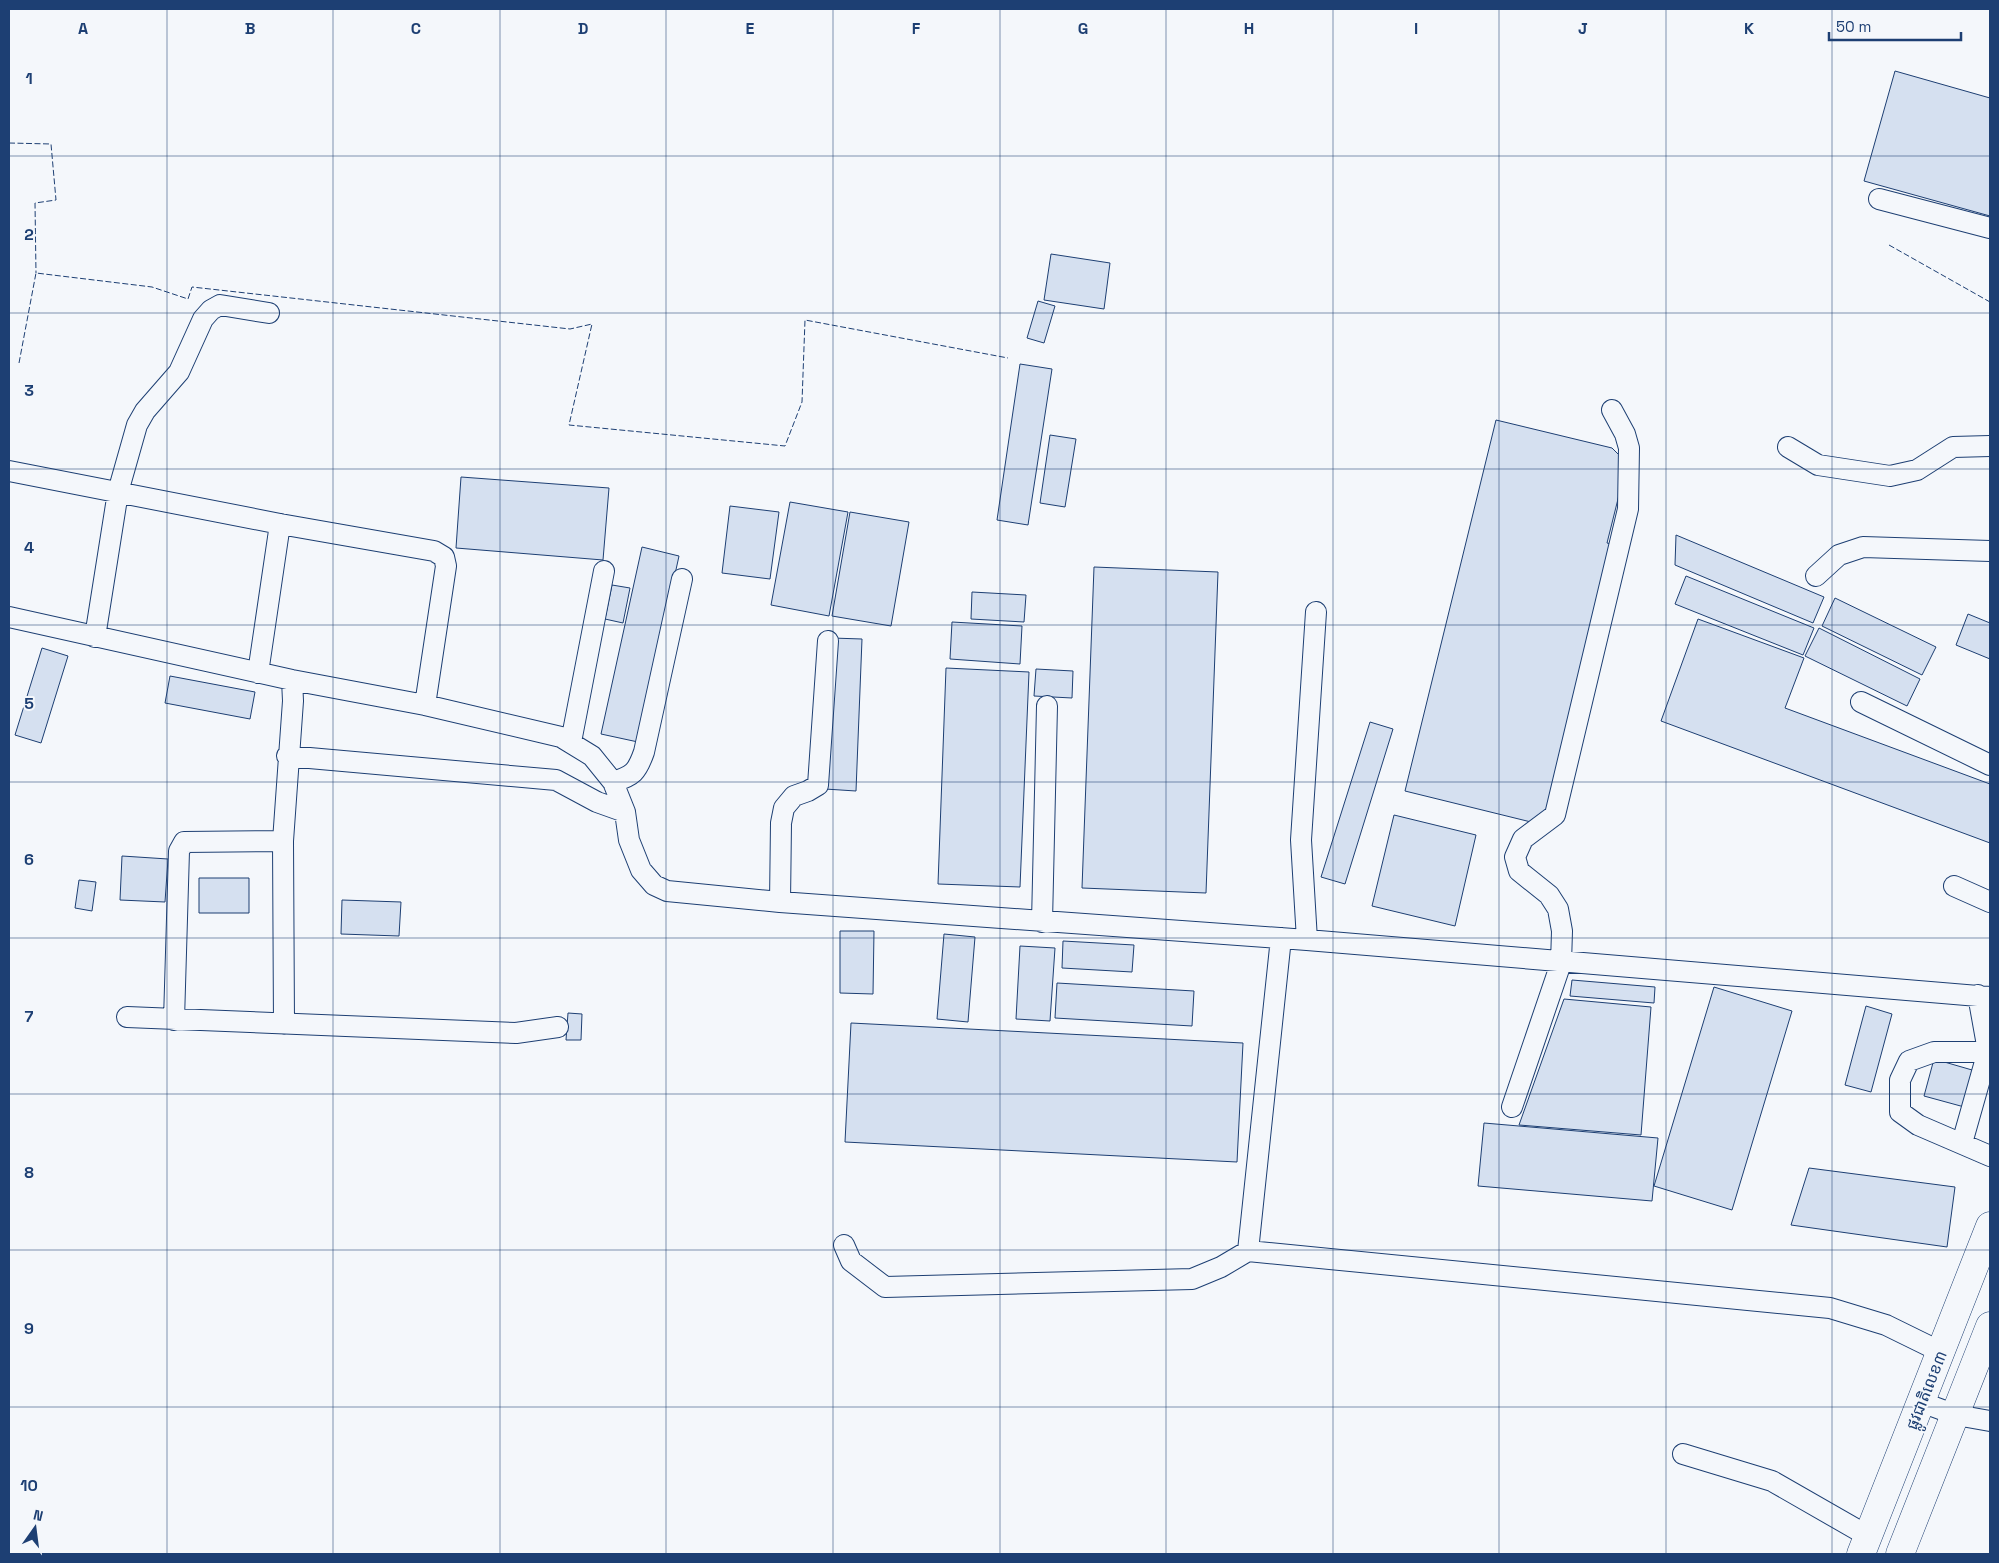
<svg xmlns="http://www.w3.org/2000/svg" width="1999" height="1563" font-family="'Space Grotesk','Noto Sans Khmer',sans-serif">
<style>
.building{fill:#d5e0f0;stroke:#1d3f73}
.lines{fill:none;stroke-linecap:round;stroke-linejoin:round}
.minor-casing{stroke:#1d3f73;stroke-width:22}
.highway-casing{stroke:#1d3f73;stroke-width:29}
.minor{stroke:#f4f7fb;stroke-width:20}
.highway{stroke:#f4f7fb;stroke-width:28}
.fence{stroke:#1d3f73;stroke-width:1;stroke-dasharray:6 2.5;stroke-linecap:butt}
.grid{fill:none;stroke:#1d3f73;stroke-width:1;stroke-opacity:0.55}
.labels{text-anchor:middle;stroke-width:4;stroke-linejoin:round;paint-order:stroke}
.street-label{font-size:16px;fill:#1d3f73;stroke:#f4f7fb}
.grid-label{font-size:16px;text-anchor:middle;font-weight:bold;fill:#1d3f73;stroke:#f4f7fb;stroke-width:4;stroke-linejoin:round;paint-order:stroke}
</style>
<rect width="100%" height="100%" fill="#f4f7fb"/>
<path class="building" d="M1895 71 1990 98V216L1864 181Z
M1051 254 1110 263 1104 309 1044 300Z
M1038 301 1055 306 1044 343 1027 338Z
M1020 364 1052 369 1028 525 997 520Z
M1496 420 1612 448 1627 463 1607 543 1616 545 1550 812 1535 823 1405 791Z
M1050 435 1076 439 1065 507 1040 503Z
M461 477 609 488 603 560 456 548Z
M790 502 848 512 829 616 771 605Z
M730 506 779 512 770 579 722 573Z
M850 512 909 522 891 626 832 616Z
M1676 535 1824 597 1813 623 1675 565Z
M642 547 679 556 638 742 601 734Z
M1094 567 1218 572 1206 893 1082 888Z
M1686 576 1814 628 1803 655 1675 604Z
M612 585 630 588 623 623 605 619Z
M972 592 1026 595 1024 622 971 619Z
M1835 598 1936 647 1922 675 1822 626Z
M1968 614 1990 623V659L1956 645Z
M1698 619 1804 658 1785 708 1990 784V843L1661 721Z
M952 622 1022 626 1020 664 950 659Z
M1819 628 1920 679 1907 706 1805 656Z
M832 638 862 639 856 791 825 789Z
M42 648 68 656 41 743 15 735Z
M946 668 1029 672 1020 887 938 884Z
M1036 669 1073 671 1072 698 1034 696Z
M170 676 255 692 250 719 165 703Z
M1370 722 1393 729 1345 884 1321 877Z
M1394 815 1476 835 1455 926 1372 906Z
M122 856 168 859 165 902 120 900Z
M199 878H249V913H199Z
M79 880 96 882 92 911 75 908Z
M342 900 401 902 399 936 341 934Z
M840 931H874L873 994 840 993Z
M944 934 975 937 968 1022 937 1019Z
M1063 941 1134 945 1132 972 1062 968Z
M1020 946 1055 948 1050 1021 1016 1019Z
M1572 980 1655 987 1654 1003 1570 996Z
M1057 983 1194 991 1192 1026 1055 1018Z
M1714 987 1792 1011 1732 1210 1654 1186Z
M1564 999 1651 1007 1641 1135 1519 1125Z
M1866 1006 1892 1014 1871 1092 1845 1085Z
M568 1013 582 1014 581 1040H566Z
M851 1023 1243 1043 1237 1162 845 1142Z
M1934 1059 1979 1072 1968 1108 1924 1096Z
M1484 1123 1658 1138 1652 1201 1478 1186Z
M1809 1168 1955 1187 1947 1247 1791 1225Z"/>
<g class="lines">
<defs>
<path id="minor" d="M1879 199 1990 228
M1788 447 1818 465 1890 476 1917 470 1953 447 1990 446
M9 471 280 524 434 551 444 557 446 566 425 705
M1816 576 1839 555 1863 547 1990 551
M9 617 292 680 425 705 561 737 592 756 613 782 625 812 629 840 641 870 654 885 667 891 780 902 1307 940 1990 997
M95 637 118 492 137 425 145 411 179 372 203 319 211 310 220 305 269 313
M258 673 280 524
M1861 702 1990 765
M571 742 604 571
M287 756 556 780 597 802 625 812
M613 782C633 776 637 772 644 752L682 579
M1954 886 1990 902
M780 902 781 823 784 808 794 796 808 791 818 785 828 641
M1042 922 1047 706
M1307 940 1301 840 1316 612
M127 1017 516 1033 558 1027
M174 1020 179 851 184 842 283 841
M284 1024 283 841 293 701 292 680
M1990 1052H1934L1909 1061 1900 1080V1112L1918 1125 1990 1156
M1512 1107 1561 963 1562 931 1558 909 1549 895 1519 871 1515 857 1523 839 1555 815 1628 509 1629 448 1625 434 1612 410
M1962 1143 1988 1051 1978 995
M844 1245 851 1261 885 1287 1192 1279 1221 1267 1248 1251 1830 1308 1886 1325 1941 1352
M1248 1251 1281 938
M1921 1402 1956 1415 1990 1421
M1683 1454 1772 1481 1868 1536"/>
<path id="highway" d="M1861 1554 1990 1226
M1900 1554 1990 1326"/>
</defs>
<use href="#minor" class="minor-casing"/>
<use href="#highway" class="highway-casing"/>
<use href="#minor" class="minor"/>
<use href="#highway" class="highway"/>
<path class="fence" d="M9 143 51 144 56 200 35 203 36 273
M1889 245 1990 302
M19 363 36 273 152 287 188 299 192 287 570 329 592 324 569 425 785 446 802 402 805 320 1008 358"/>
</g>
<path class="grid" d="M167 9V1554M333 9V1554M500 9V1554M666 9V1554M833 9V1554M1000 9V1554M1166 9V1554M1333 9V1554M1499 9V1554M1666 9V1554M1832 9V1554M9 156H1990M9 313H1990M9 469H1990M9 625H1990M9 782H1990M9 938H1990M9 1094H1990M9 1250H1990M9 1407H1990"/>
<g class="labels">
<g class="street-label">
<text transform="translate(1926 1390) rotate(-68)" y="6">ផ្លូវជាតិលេខ៣</text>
</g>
</g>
<g class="grid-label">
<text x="83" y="34">A</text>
<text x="250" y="34">B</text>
<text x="416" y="34">C</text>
<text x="583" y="34">D</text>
<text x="750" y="34">E</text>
<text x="916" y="34">F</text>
<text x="1083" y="34">G</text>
<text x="1249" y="34">H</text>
<text x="1416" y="34">I</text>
<text x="1583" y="34">J</text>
<text x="1749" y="34">K</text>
<text x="29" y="84">1</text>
<text x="29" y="240">2</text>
<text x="29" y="396">3</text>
<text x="29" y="553">4</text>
<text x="29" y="709">5</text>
<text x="29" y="865">6</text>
<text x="29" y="1022">7</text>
<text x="29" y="1178">8</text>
<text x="29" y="1334">9</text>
<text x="29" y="1491">10</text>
</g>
<rect width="1999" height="1563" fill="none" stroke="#1d3f73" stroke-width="20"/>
<g transform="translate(35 1528) rotate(14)" stroke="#f4f7fb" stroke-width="4" paint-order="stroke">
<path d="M0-4L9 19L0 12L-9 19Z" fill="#1d3f73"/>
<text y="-8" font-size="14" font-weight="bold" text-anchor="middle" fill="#1d3f73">N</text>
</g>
<path d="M1829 32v8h132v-8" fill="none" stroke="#1d3f73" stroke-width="2.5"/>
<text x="1836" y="32" font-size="15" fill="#1d3f73" stroke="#f4f7fb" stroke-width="4" paint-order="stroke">50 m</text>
</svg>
